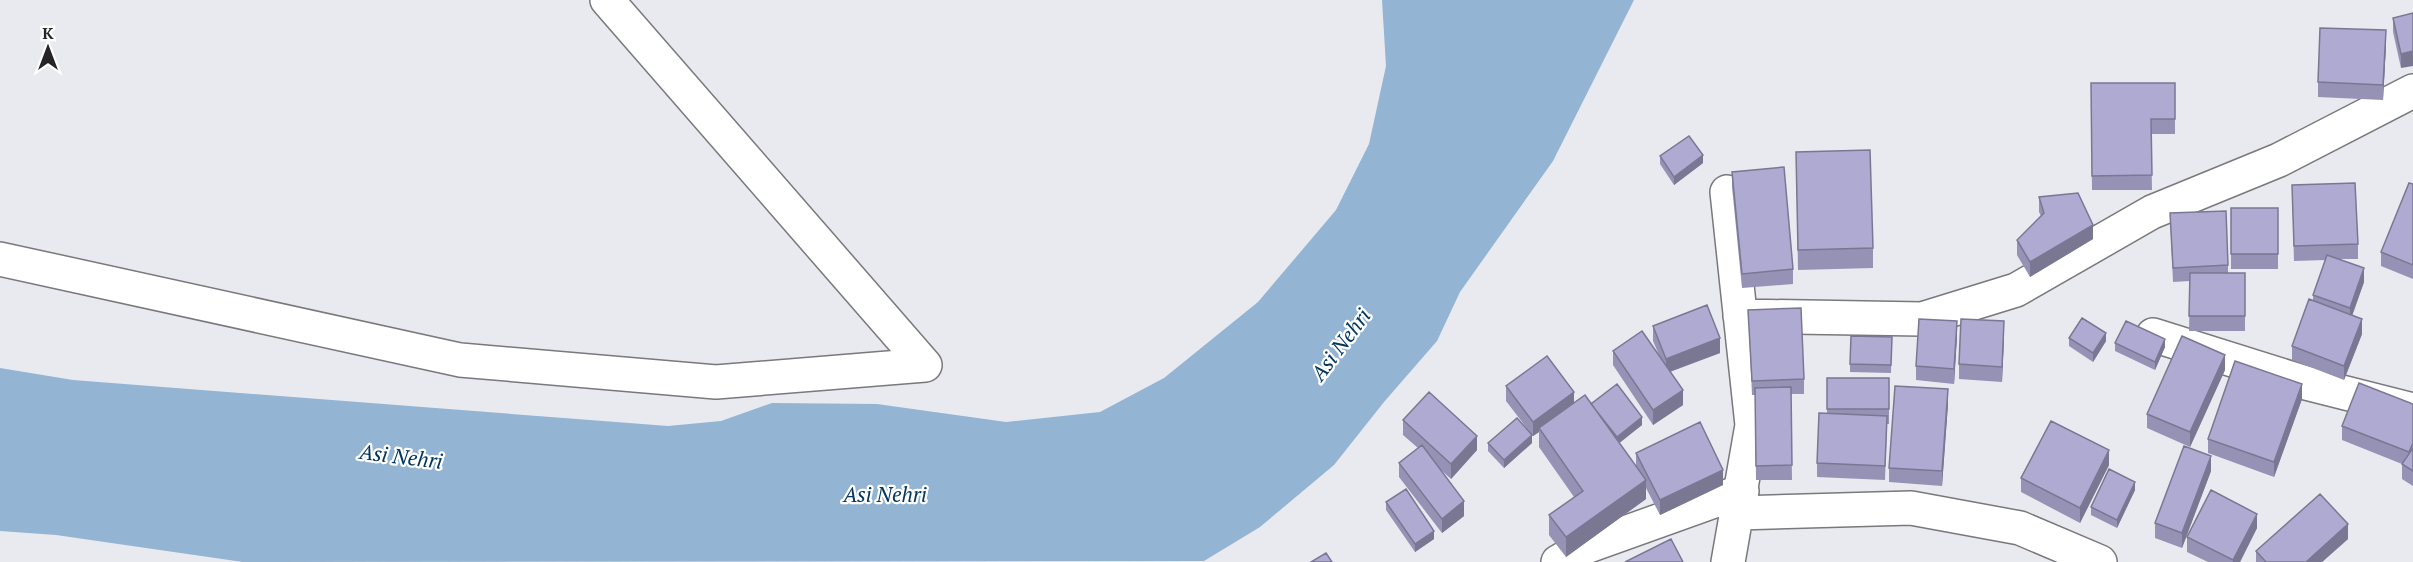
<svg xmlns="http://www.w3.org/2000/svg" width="2413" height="562" font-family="'PT Serif',serif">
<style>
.water{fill:#94b4d3}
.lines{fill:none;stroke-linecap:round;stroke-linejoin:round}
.minor-casing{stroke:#78787d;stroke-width:36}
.minor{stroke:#fff;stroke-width:33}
.wall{fill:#9692b5}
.shaded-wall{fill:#7a7793}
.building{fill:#afaad2;stroke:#7a7793;stroke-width:1.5}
.labels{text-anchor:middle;stroke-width:4.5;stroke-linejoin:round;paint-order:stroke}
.water-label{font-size:21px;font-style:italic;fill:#033760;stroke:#fff}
</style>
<rect width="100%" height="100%" fill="#e9e9f0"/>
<path class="water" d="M1382 0H1634L1553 161 1460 292 1437 341 1384 402 1334 465 1260 527 1204 561 243 562 56 535 0 531V368L73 380 668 426 721 421 772 403 877 404 1006 422 1100 412 1164 378 1258 302 1336 210 1369 144 1386 66Z"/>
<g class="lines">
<defs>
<path id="minor" d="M1727 192 1752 425 1728 562
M0 259 460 360 716 382 925 365 607 0
M1740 316 1922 319 2016 290 2152 212 2279 160 2413 91
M2153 335 2306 383 2413 410
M1738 513 1911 508 2020 528 2100 562
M1558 562 1580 549 1742 491"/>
</defs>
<use href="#minor" class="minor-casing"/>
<use href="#minor" class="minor"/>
</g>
<path class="wall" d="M2413 13 2401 68 2393 32V18Z
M2386 45 2383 100 2318 97V82Z
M2091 83H2175V134H2151L2152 190H2092Z
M1796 152 1873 248V268L1798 270Z
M1660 156 1703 163 1674 185 1660 164Z
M1732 172 1793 269V284L1742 288 1732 187Z
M2413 184V279L2381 266V252Z
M2292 185 2358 244V259H2340L2364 282 2352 315 2362 334 2344 380 2292 360V346L2313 300V295L2326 260 2294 261Z
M2039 197 2093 239 2030 277 2017 255V240L2041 216 2039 212Z
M2231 208H2278V269H2231Z
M2170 213 2228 265V273H2245V331H2189L2190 281 2173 282Z
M1748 310 1804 379V394H1791L1792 480H1756L1755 395H1752Z
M1653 326 1720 353 1670 372 1683 405 1653 425 1613 365V351L1659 355 1653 341Z
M1957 336 1954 384 1916 380V366Z
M2004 336 2002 382 1959 379V364Z
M1892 337 1891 373 1850 372V364Z
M2069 338 2106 341 2093 362 2069 346Z
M2115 343 2165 347 2155 370 2115 351Z
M2225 370 2190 447 2147 428V414Z
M1827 378H1889V424H1887L1885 480 1817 477V463L1827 413Z
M1506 386 1574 403 1591 404 1642 425 1619 442 1636 466V453L1723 485 1660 515 1646 488V499L1566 557 1549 535V515L1574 497 1539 447V432L1533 436H1532V443L1504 468 1488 451V443L1529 431 1506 401Z
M2302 399 2274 477 2208 453V439Z
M1948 404 1942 486 1889 482V468Z
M2413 404V486L2402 479V464L2342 440V426Z
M1403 420 1477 450 1451 479 1440 469 1464 516 1442 533 1399 477V463L1418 448 1403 435Z
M2109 465 2080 523 2021 492V478Z
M2211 471 2182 548 2155 538V523Z
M2135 490 2117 528 2091 515V507Z
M1386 502 1434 539 1415 552 1386 510Z
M2257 528 2240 562H2208L2187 552V537Z
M2348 539 2322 562H2256V551Z"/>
<path class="shaded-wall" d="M2386 30V45L2383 100V85Z
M2413 51V66L2401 68V54Z
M1703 155V163L1674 185V177Z
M2093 225V239L2030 277V262Z
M2364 268V282L2350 322V308Z
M2362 319V334L2344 380V366Z
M1957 321V336L1954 384V369Z
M2004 321V336L2002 382V367Z
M2106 333V341L2093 362V353Z
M1720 338V353L1666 373V359Z
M2165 339V347L2155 370V362Z
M2225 355V370L2190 447V432Z
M2302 384V399L2274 477V462Z
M1948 389V404L1942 486V471Z
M1683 390V405L1653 425V410Z
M1574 392V406L1539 428V432L1533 436V422Z
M1642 417V425L1617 445V437Z
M1532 435V443L1504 468V460Z
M1477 436V450L1451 479V464Z
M2109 450V465L2080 523V508Z
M2211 456V471L2182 548V533Z
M1723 470V485L1660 515V500Z
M1646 480V499L1566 557V537Z
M2135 482V490L2117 528V520Z
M1464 501V516L1442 533V519Z
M2257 514V528L2240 562H2233V560Z
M2348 524V539L2322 562H2306Z
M1434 531V539L1415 552V544Z"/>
<path class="building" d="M2413 13V51L2401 54 2393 18Z
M2320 28 2386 30 2383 85 2318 82Z
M2091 83H2175V119H2151L2152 175 2092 176Z
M1689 136 1703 155 1674 177 1660 156Z
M1870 150 1873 248 1798 250 1796 152Z
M1784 167 1793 269 1742 274 1732 172Z
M2355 183 2358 244 2294 246 2292 185Z
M2409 183 2413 184V265L2381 252Z
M2078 193 2093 225 2030 262 2017 240 2044 213 2039 197Z
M2231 208H2278V254H2231Z
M2226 211 2228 265 2173 268 2170 213Z
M2327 255 2364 268 2350 308 2313 295Z
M2190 273H2245V316H2189Z
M2309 299 2362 319 2344 366 2292 346Z
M1707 305 1720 338 1666 359 1653 326Z
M1801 308 1804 379 1752 381 1748 310Z
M2082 318 2106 333 2093 353 2069 338Z
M1919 319 1957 321 1954 369 1916 366Z
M1961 319 2004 321 2002 367 1959 364Z
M2126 321 2165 339 2155 362 2115 343Z
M1642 331 1683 390 1653 410 1613 351Z
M1851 336 1892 337 1891 365 1850 364Z
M2182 336 2225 355 2190 432 2147 414Z
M1547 356 1574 392 1533 422 1506 386Z
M2235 361 2302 384 2274 462 2208 439Z
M1827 378H1889V409H1827Z
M2359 383 2413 404V443L2409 452 2342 426Z
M1617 384 1642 417 1617 437 1591 404Z
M1895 386 1948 389 1942 471 1889 468Z
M1791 387 1792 465 1756 466 1755 388Z
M1429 392 1477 436 1451 464 1403 420Z
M1585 395 1646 480 1566 537 1549 515 1583 491 1539 428Z
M1819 413 1887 416 1885 466 1817 463Z
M1517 418 1532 435 1504 460 1488 443Z
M2051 421 2109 450 2080 508 2021 478Z
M1700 422 1723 470 1660 500 1636 453Z
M1422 445 1464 501 1442 519 1399 463Z
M2184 446 2211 456 2182 533 2155 523Z
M2413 448V471L2402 464Z
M2109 469 2135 482 2117 520 2091 507Z
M1406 489 1434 531 1415 544 1386 502Z
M2211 490 2257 514 2233 560 2187 537Z
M2320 494 2348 524 2306 562H2266L2256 551Z
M1671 539 1683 562H1625Z
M1326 553 1332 562H1311Z"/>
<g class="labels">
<g class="water-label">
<text transform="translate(1341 345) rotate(-53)" y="7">Asi Nehri</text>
<text transform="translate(401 457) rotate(7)" y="7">Asi Nehri</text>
<text x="885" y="502">Asi Nehri</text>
</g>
</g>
<g transform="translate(48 48)" stroke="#ffffff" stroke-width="4.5" paint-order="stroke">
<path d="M0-4.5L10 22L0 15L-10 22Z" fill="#262629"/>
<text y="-9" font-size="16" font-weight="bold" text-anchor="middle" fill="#262629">K</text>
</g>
</svg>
